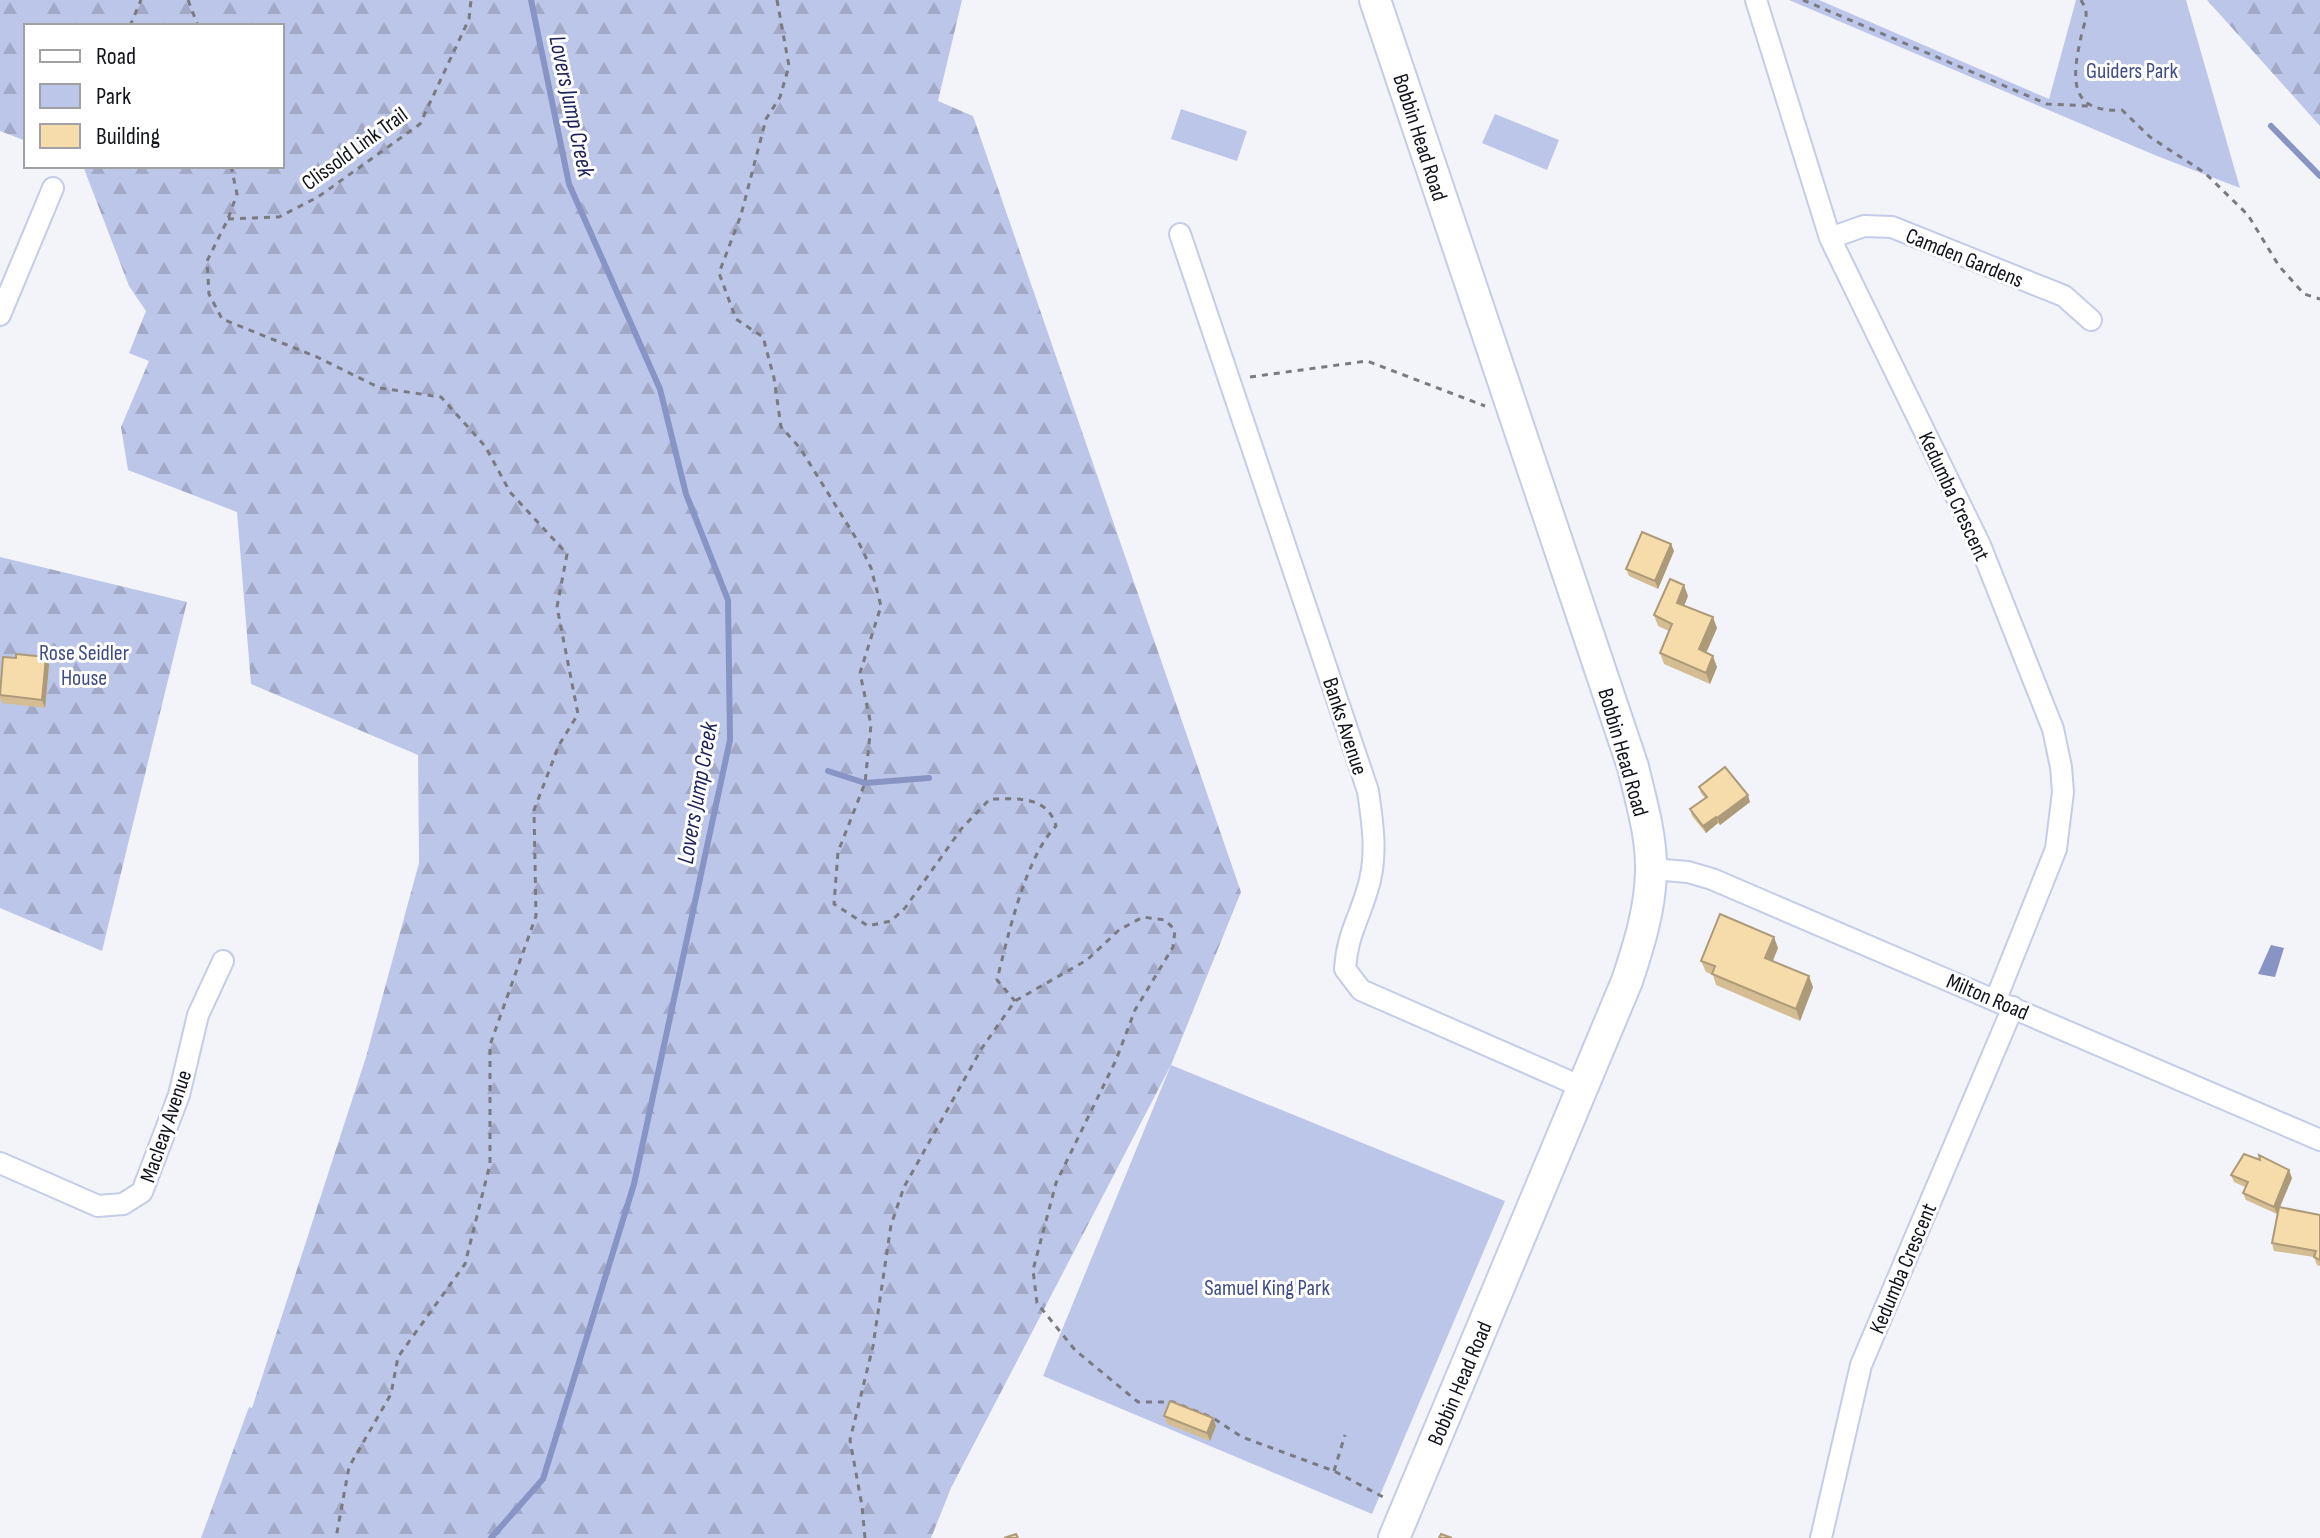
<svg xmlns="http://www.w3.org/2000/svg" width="2320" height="1538" font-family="'Sofia Sans Condensed',sans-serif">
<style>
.forest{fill:url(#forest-firs)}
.park{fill:#bcc6e9}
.water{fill:#8894c3}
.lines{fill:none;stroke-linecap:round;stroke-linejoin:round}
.stream{stroke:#8894c3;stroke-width:6}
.street-casing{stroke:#c4cce8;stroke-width:24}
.secondary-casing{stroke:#c4cce8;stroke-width:34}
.path{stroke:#797a82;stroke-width:3;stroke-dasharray:6 6;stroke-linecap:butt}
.street{stroke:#fff;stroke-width:20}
.secondary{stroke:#fff;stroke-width:30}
.wall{fill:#d4bd93}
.shaded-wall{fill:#ad9a78}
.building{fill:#f7dcab;stroke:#ad9a78;stroke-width:2}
.labels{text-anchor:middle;stroke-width:6;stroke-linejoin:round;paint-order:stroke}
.park-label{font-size:22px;fill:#3f4b87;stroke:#fff}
.street-label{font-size:22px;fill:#11131d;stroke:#fff}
.water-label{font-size:24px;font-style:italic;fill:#1b225a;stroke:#fff}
</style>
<defs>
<pattern id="forest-firs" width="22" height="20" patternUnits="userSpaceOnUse" patternTransform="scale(2)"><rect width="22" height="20" fill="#bcc6e9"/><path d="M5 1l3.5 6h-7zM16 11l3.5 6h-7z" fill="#a1a9c7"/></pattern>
</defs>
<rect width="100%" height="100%" fill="#f3f4fa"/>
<path class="forest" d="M0 0H962L938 101 973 116 1241 892 1171 1065 951 1488 931 1538H201L249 1407 252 1408 366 1057 419 863 418 755 251 684 237 512 128 470 121 427 149 361 129 353 146 311 129 286 83 166H282V26H26V141L0 131Z
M2207 0H2320V126Z
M0 557 187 602 102 951 0 908Z"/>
<path class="park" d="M1789 0H1819L2049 99 2076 0H2186L2240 188 2157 156Z
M1181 109 1247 131 1237 161 1171 139Z
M1495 114 1559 140 1547 170 1482 143Z
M1171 1065 1505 1201 1372 1514 1043 1376Z"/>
<path class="water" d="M2271 945 2284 948 2275 977 2258 974Z"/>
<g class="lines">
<path class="stream" d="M2271 126 2320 176
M828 771 865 783 929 778
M491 1538 543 1479 634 1184 730 740 728 600 686 494 660 389 569 184 531 0"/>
<defs>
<path id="street" d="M1756 0 1830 238 1980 545 2053 729 2061 767 2063 792 2056 849 1996 999
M1180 234 1368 791C1373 825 1378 858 1367 891 1358 921 1347 936 1345 969L1361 990 1582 1087
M1830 238 1864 226 1892 227 2064 296 2091 320
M0 315 53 188
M1652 869 1688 872 1712 879 2320 1140
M0 1163 98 1206 123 1204 142 1192 179 1095 198 1015 223 961
M1821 1538 1861 1365 2013 1007"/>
<path id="secondary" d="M1375 0 1633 767C1641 801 1652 837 1651 872 1650 910 1639 945 1627 981L1394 1538"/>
</defs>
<use href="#street" class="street-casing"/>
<use href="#secondary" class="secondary-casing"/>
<path class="path" d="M188 0 198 26
M777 0 789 66 780 97 766 119 741 215 719 273 736 319 763 337 774 378 781 427 800 448 859 543 871 568 881 606 860 673 871 725 865 783 838 852 834 904 868 926 891 921 905 908 962 828 990 799C1017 799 1047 795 1056 826 1025 858 1008 936 997 980L1015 1001
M1803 0 2047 104 2089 106
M2081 0C2083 4 2086 8 2086 12 2087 19 2082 30 2081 37 2072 78 2068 113 2122 110L2150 137 2205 173 2248 215 2279 266 2304 294 2320 299
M130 26 141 0
M231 166 237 194 228 219 207 261 209 294 222 319 317 357 380 388 441 397 485 446 510 492 567 554 557 607 578 714 559 745 534 810 536 916 490 1045V1164L465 1264 398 1357 391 1394 349 1467 336 1538
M228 219 279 217 318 197 420 124 469 19 471 0
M1250 377 1367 361 1485 406
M1334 1471 1345 1435
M865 1538 862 1506 850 1440 873 1346 891 1225 904 1187 982 1048 1015 1001 1087 960 1119 930 1143 917 1165 920 1175 930 1173 947 1135 1010 1116 1060 1056 1183 1033 1270 1037 1303 1075 1350 1138 1402H1173L1213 1418 1242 1437 1334 1471 1385 1498"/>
<use href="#street" class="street"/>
<use href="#secondary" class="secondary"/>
</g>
<path class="wall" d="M1671 544 1674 551 1658 589 1629 576 1626 569Z
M1688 596 1684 606 1717 628 1706 653 1717 667 1710 684 1664 664 1660 653 1669 631 1658 626 1654 615Z
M46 657 49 665 45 708 2 703 0 698V684L16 658Z
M1699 787 1750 802 1720 825 1718 823 1706 833 1692 816 1690 809 1705 798 1701 793Z
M1778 948 1773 961 1813 987 1800 1021 1716 985 1713 975 1706 972 1701 961Z
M2231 1175 2292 1178 2280 1207 2320 1215V1266L2317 1265 2314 1257 2274 1251 2272 1243 2277 1214 2246 1200 2243 1193 2245 1187 2234 1182Z
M1164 1416 1213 1418 1216 1426 1210 1441 1167 1424Z"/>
<path class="shaded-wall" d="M1671 544 1674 551 1658 589 1655 581Z
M1684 585 1688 596 1681 614 1677 603Z
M1713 617 1717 628 1703 660 1699 649Z
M1713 656 1717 667 1710 684 1706 673Z
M46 657 49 665 45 708 42 700Z
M1748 795 1750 802 1720 825 1717 818Z
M1716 817 1718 823 1706 833 1703 826Z
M1774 937 1778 948 1769 969 1765 958Z
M1809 976 1813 987 1800 1021 1796 1009Z
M2289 1170 2292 1178 2277 1214 2274 1207Z
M1213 1418 1216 1426 1210 1441 1207 1433Z"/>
<path class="building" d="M1642 532 1671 544 1655 581 1626 569Z
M1670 579 1684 585 1677 603 1713 617 1699 649 1713 656 1706 673 1660 653 1672 624 1654 615Z
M16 654 46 657 42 700 0 695 3 657 16 658Z
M1725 767 1748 795 1717 818 1716 817 1703 826 1690 809 1707 797 1699 787Z
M1720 914 1774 937 1765 958 1809 976 1796 1009 1712 974 1715 966 1701 961Z
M2244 1154 2260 1160 2259 1155 2289 1170 2274 1207 2243 1193 2248 1182 2231 1175Z
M2279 1207 2320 1215V1260L2314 1257 2316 1251 2272 1243Z
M1170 1401 1213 1418 1207 1433 1164 1416Z
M1016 1534 1018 1538H1004Z
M1441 1534 1452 1538H1439Z"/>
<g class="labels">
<g class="park-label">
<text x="2132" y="78">Guiders Park</text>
<text x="84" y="660">Rose Seidler<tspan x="84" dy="25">House</tspan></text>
<text x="1267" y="1295">Samuel King Park</text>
</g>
<g class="street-label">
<text transform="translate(1421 137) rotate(72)" y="8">Bobbin Head Road</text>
<text transform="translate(354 148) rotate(-36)" y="8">Clissold Link Trail</text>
<text transform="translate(1965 257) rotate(22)" y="8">Camden Gardens</text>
<text transform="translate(1955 496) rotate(65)" y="8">Kedumba Crescent</text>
<text transform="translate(1346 726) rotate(72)" y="8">Banks Avenue</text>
<text transform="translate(1624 752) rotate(74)" y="8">Bobbin Head Road</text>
<text transform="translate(1988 996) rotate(23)" y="8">Milton Road</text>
<text transform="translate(165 1126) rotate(-71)" y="8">Macleay Avenue</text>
<text transform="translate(1902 1268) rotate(-67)" y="8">Kedumba Crescent</text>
<text transform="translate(1459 1383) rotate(-67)" y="8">Bobbin Head Road</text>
</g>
<g class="water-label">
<text transform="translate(572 106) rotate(78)" y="8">Lovers Jump Creek</text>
<text transform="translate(697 793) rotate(-80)" y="8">Lovers Jump Creek</text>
</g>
</g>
<rect x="24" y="24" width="260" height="144" fill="#ffffff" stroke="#a0a1a5" stroke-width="2"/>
<rect x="40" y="50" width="40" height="12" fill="#ffffff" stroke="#a0a1a5" stroke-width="2"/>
<text x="96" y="64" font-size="24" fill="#11131d">Road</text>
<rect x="40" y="84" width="40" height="24" fill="#bcc6e9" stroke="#a0a1a5" stroke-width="2"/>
<text x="96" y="104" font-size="24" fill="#11131d">Park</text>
<rect x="40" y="124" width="40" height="24" fill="#f7dcab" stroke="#a0a1a5" stroke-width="2"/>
<text x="96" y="144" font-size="24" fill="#11131d">Building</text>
</svg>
